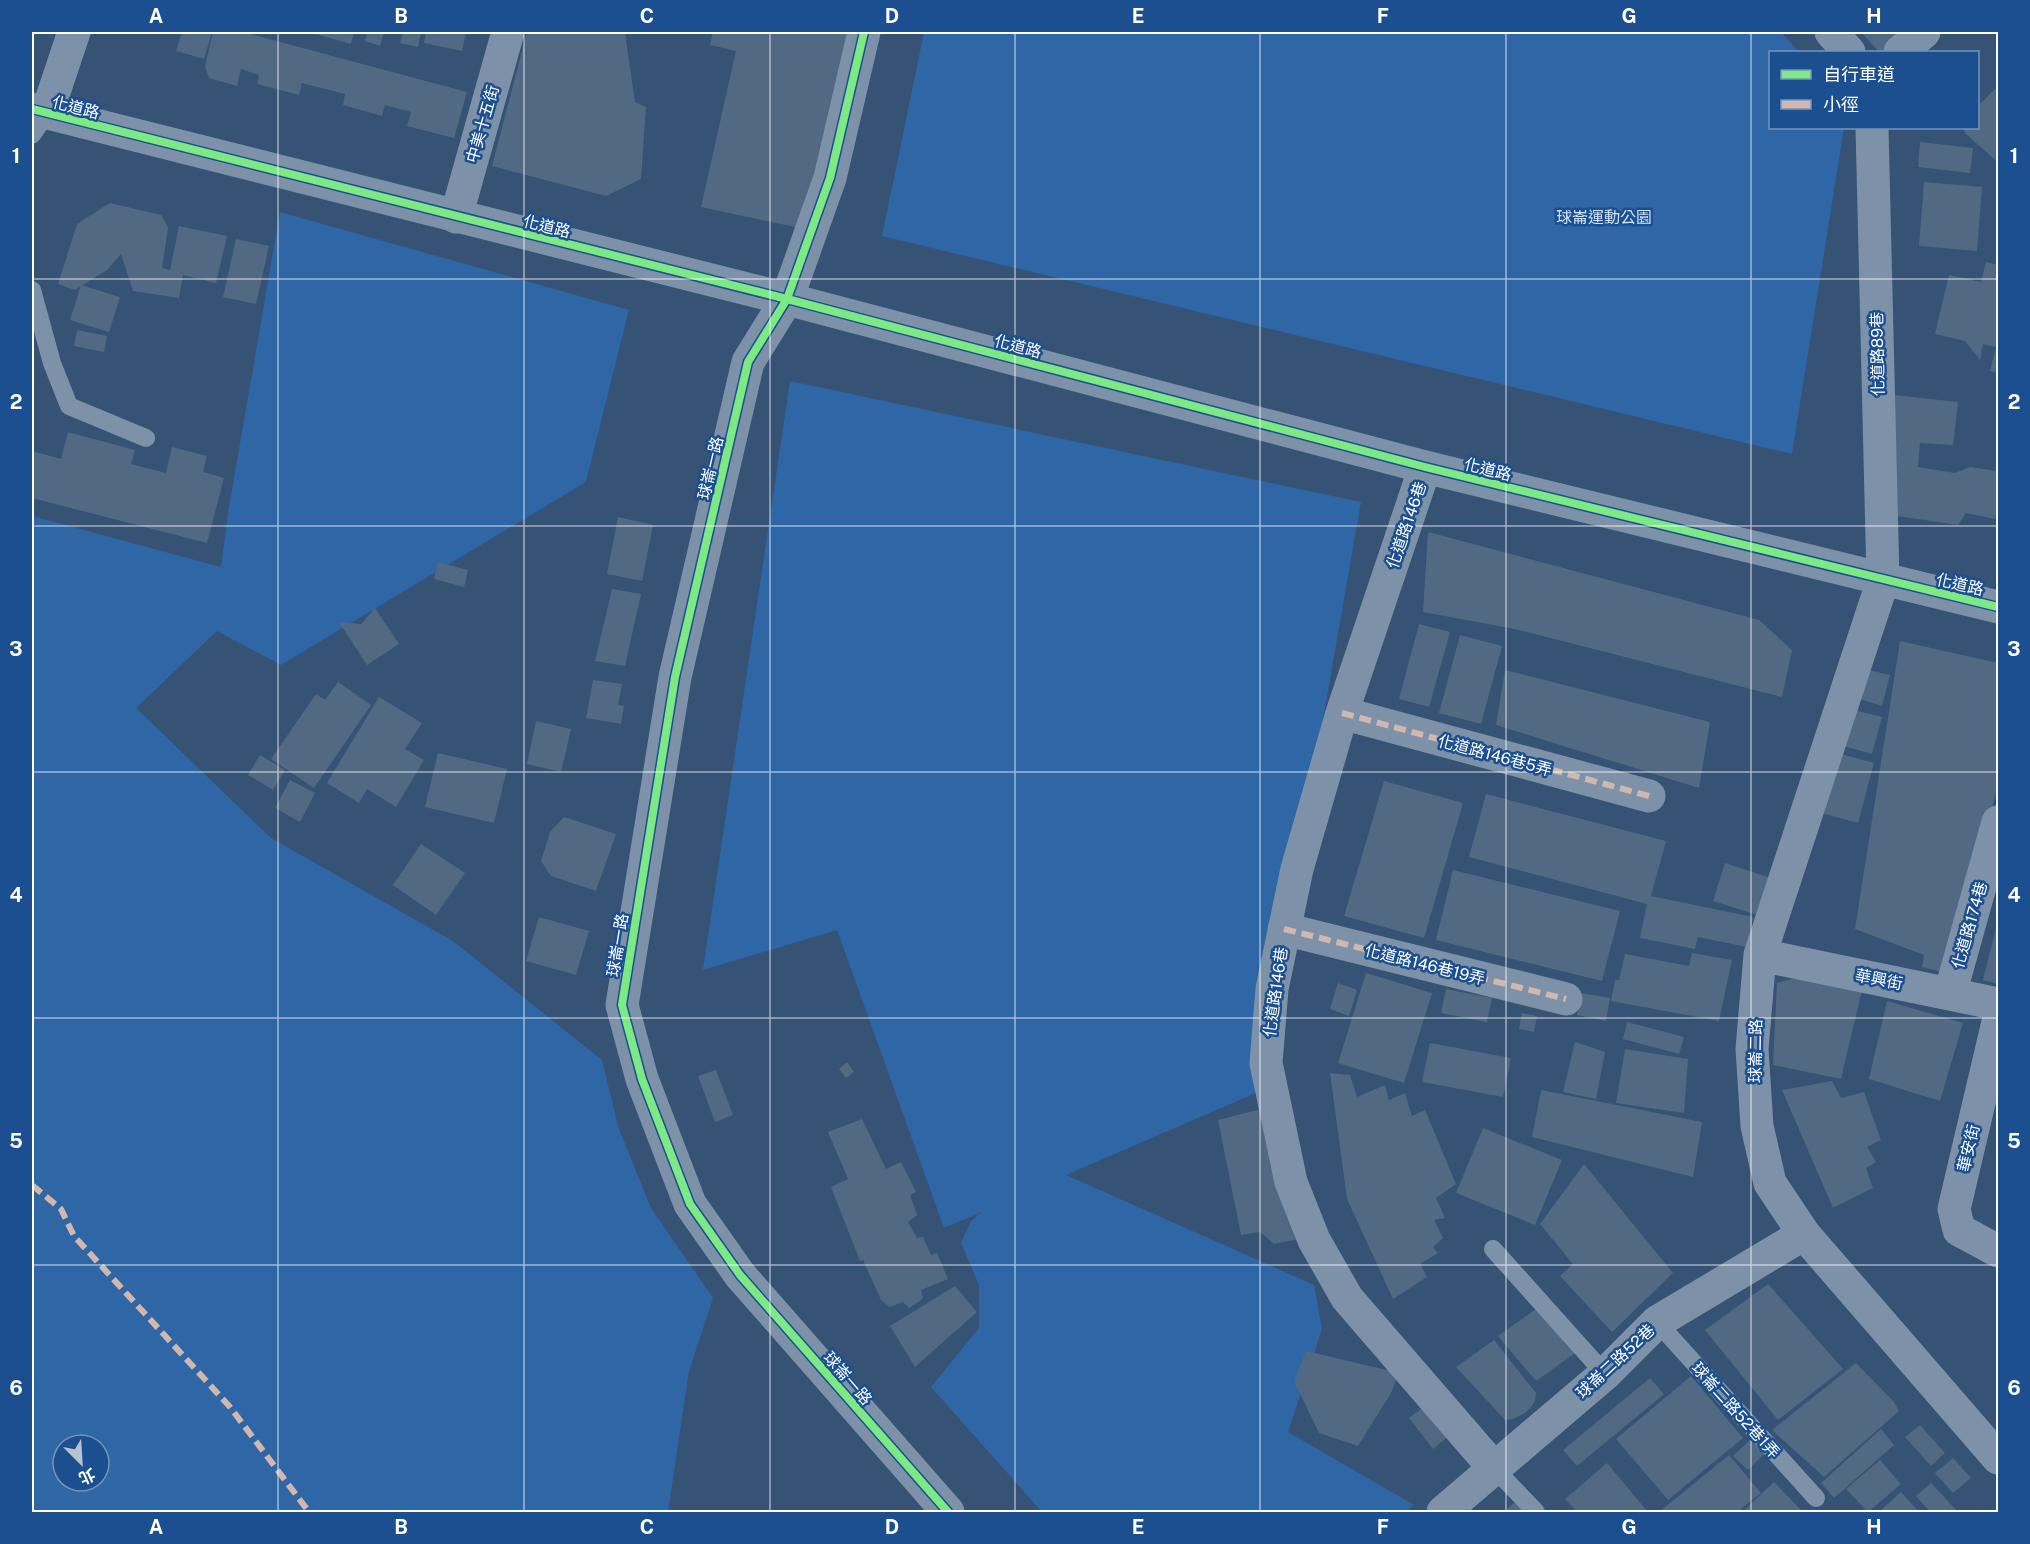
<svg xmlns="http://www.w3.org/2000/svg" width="2030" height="1544" font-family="'Public Sans','Noto Sans TC',sans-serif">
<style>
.green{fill:#2f66a5;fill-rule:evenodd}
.building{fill:#526984}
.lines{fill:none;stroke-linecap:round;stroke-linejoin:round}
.service{stroke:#7d92a8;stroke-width:18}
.minor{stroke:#7d92a8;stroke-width:33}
.tertiary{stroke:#7d92a8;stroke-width:33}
.quiet{stroke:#d1b7ad;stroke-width:6;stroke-dasharray:12 6;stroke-linecap:butt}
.cycleway-casing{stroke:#1b4f8f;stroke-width:11}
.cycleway{stroke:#7ce984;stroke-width:8}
.grid{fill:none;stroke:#fff;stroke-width:1.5;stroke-opacity:0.55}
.labels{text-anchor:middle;stroke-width:5;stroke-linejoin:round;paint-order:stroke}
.street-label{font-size:16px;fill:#fff;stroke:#1b4f8f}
.park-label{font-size:16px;fill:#cfe3fa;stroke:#1b4f8f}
.neatline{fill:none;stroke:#fff;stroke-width:2}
.grid-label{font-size:20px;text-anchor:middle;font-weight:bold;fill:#fff}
</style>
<rect width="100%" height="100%" fill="#365274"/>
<path class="green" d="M924 32H1781L1799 52H1770V128H1844L1792 454 882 236Z
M280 212 629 310 586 482 281 665 217 631 136 708 271 838 453 941 602 1060 618 1126 651 1208 713 1298 689 1371 668 1512H32V516L221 567 229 507ZM63 1445H99V1481H63Z
M790 381 1361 502 1258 1092 1066 1175 1314 1285 1322 1329 1288 1432 1414 1505 1406 1512H1042L931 1387 979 1328V1285L961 1243 971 1221 982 1212 944 1228 837 930 703 970Z"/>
<path class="building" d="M182 32H212L204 59 176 51Z
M213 32H243L467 92 454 138 407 126 411 112 385 105 382 116 343 105 345 94 302 83 299 95 257 84 259 75 241 69 237 86 209 78 205 66Z
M308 32H354L351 44Z
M367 32H384L380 46 365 41Z
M403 32H421L418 47 400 43Z
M426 32H466L462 51 424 43Z
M527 32 625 33 635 102 646 107 641 179 606 196 492 166Z
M713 32H852L809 230 701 207 736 51 710 45Z
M1861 32H1910L1886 52H1879Z
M1998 86V159L1995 160 1965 133 1964 128H1978V106Z
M1920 142 1973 148 1970 173 1918 167Z
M1924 182 1982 187 1977 251 1919 246Z
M110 203 161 215 168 227 162 268 170 270 179 226 227 236 216 283 183 275 179 298 133 291 121 254 107 270 75 290 58 284 77 224Z
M236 239 269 246 256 304 223 297Z
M1986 262 1998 265V373L1990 371 1996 347 1983 344 1980 360 1965 341 1935 334 1949 275 1981 282Z
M81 285 120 297 109 332 70 320Z
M77 330 107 336 104 352 74 346Z
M1894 395 1958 402 1953 445 1920 443 1918 467 1955 473 1970 467 1996 471 1998 473V507L1995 519 1966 513 1958 525 1891 515Z
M68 432 135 450 131 464 166 473 172 447 207 456 203 472 224 478 207 543 32 498V451L61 459Z
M618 517 653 525 642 581 607 574Z
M1428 532 1759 620 1792 650 1782 697 1515 629 1423 612Z
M438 562 468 570 464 587 434 579Z
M612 589 641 594 625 666 595 661Z
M375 608 399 644 367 665 339 622 361 624Z
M1419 624 1450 632 1429 707 1399 699Z
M1460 635 1502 646 1481 724 1439 713Z
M1900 641 1998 663V784L1950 974 1922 967 1924 955 1855 929Z
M1505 670 1710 722 1699 788 1496 725Z
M1869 670 1890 675 1882 706 1860 699Z
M593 680 622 684 618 705 624 706 621 724 586 718Z
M338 682 371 705 314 788 271 759 316 694 325 700Z
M379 697 422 723 405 749 424 760 396 807 367 789 359 803 327 783Z
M1846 708 1882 717 1872 754 1837 744Z
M536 721 571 729 561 772 527 764Z
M1830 751 1874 763 1858 823 1814 811Z
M438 753 507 769 494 823 425 807Z
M260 755 285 770 273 790 248 775Z
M290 780 315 793 300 822 275 808Z
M1384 781 1463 803 1424 938 1344 916Z
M1486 794 1666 841 1651 896 1753 917 1747 947 1698 937 1695 949 1640 938 1647 904 1469 857Z
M564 817 616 834 596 891 551 876 541 861 550 832Z
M421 844 465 873 436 915 393 885Z
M1725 863 1771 878 1758 915 1713 901Z
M1453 870 1620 911 1602 981 1436 940Z
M539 917 589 931 576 975 526 961Z
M1998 920V984L1983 980Z
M1692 953 1732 960 1719 1021 1611 1001 1615 980H1619L1625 954 1689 966Z
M1820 971 1863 986 1841 1079 1773 1065 1777 983Z
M1366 973 1432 993 1404 1083 1338 1063Z
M1338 983 1357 990 1349 1016 1330 1009Z
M1446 989 1492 998 1487 1022 1441 1013Z
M1581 993 1610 998 1606 1021 1577 1015Z
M1887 1001 1963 1023 1940 1101 1869 1079Z
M1522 1013 1537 1016 1534 1032 1519 1029Z
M1627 1022 1684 1037 1679 1054 1623 1039Z
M1575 1042 1605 1052 1596 1099 1563 1092Z
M1430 1043 1511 1058 1503 1097 1422 1082Z
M1625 1049 1688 1059 1684 1113 1616 1103Z
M847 1062 854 1072 846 1078 839 1069Z
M716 1070 733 1115 715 1122 698 1076Z
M1330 1073 1350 1075 1357 1097 1385 1085 1389 1100 1405 1093 1412 1116 1425 1110 1456 1184 1436 1198 1445 1218 1434 1220 1443 1238 1433 1247 1438 1253 1420 1264 1427 1277 1393 1299 1347 1199Z
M1832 1081 1841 1098 1864 1092 1881 1140 1867 1147 1876 1162 1866 1168 1873 1188 1833 1208 1782 1090Z
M1541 1090 1702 1122 1693 1177 1532 1137Z
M1273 1106 1303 1238 1274 1244 1260 1232 1241 1235 1218 1120Z
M862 1119 886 1169 901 1162 916 1192 910 1195 917 1215 908 1222 917 1238 923 1237 931 1255 937 1253 948 1279 921 1290 923 1299 909 1308 903 1302 890 1307 881 1300 863 1260 860 1261 831 1187 848 1179 828 1132Z
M1483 1128 1562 1160 1535 1225 1456 1193Z
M1584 1164 1673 1273 1612 1332 1560 1276 1573 1264 1540 1224Z
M1768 1284 1843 1369 1778 1420 1705 1330Z
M955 1286 977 1312 915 1367 890 1326Z
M1540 1306 1578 1351 1536 1381 1498 1336Z
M1494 1340 1536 1393 1535 1401 1531 1407 1525 1413 1513 1419 1505 1420 1456 1367Z
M1306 1351 1399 1373 1391 1393 1358 1446 1319 1433 1294 1381Z
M1856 1363 1894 1402 1899 1411 1824 1477 1772 1430Z
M1691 1376 1743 1438 1668 1500 1616 1439Z
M1650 1378 1664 1394 1577 1466 1563 1450Z
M1426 1405 1450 1435 1433 1449 1409 1418Z
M1920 1425 1945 1453 1931 1466 1905 1437Z
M1881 1429 1894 1445 1834 1498 1821 1483Z
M1754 1436 1768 1450 1748 1470 1733 1456Z
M1729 1455 1761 1493 1737 1512H1659Z
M1953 1458 1971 1478 1953 1493 1935 1473Z
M1880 1460 1901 1484 1868 1512 1846 1489Z
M1607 1463 1648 1512H1577L1565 1499Z
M1774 1482 1803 1512H1742Z
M1931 1483 1958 1512H1930L1916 1496Z
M1901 1492 1919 1512H1881L1880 1511Z
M1519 1499 1531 1512H1503Z"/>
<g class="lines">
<path class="service" d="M32 135 47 113
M32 290 52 363 69 406 146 438
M1493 1249 1605 1374
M1657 1322 1816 1498
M1494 1468 1536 1512"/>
<path class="minor" d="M864 32 830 178 787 299 748 362 675 677 622 1005 642 1079 690 1204 740 1275 948 1512
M1831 32 1849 52
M1900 52 1924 32
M47 113 74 32
M1872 128 1883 580 1760 955 1752 1049 1757 1126 1770 1183 1804 1234 1998 1458
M456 217 508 32
M1425 467 1342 713 1297 869 1272 989 1266 1063 1291 1182 1314 1240 1347 1298 1494 1468
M1342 713 1649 796
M1284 929 1566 999
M1760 955 1998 1004
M1950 994 1998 822
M1998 1022 1954 1209 1959 1230 1998 1251
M1443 1512 1605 1374 1657 1322 1804 1234"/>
<path class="tertiary" d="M32 109 787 299 1425 467 1998 607"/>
<path class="quiet" d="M1342 713 1649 796
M1284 929 1566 999
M32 1185 61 1209 74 1236 230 1407 309 1512"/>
<defs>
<path id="cycleway" d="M864 32 830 178 787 299 748 362 675 677 622 1005 642 1079 690 1204 740 1275 948 1512
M32 109 787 299 1425 467 1998 607"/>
</defs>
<use href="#cycleway" class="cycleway-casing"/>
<use href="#cycleway" class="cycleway"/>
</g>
<path class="grid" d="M278 32V1512M524 32V1512M770 32V1512M1015 32V1512M1260 32V1512M1506 32V1512M1751 32V1512M32 279H1998M32 526H1998M32 772H1998M32 1018H1998M32 1265H1998"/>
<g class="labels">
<g class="street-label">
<text transform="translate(76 107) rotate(14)" y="6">化道路</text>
<text transform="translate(482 124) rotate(-74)" y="6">中美十五街</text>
<text transform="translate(547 226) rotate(14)" y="6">化道路</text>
<text transform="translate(1018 346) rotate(15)" y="6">化道路</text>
<text transform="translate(1877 354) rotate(-91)" y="6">化道路89巷</text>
<text transform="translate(710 468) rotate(-77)" y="6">球崙一路</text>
<text transform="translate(1488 469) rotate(14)" y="6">化道路</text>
<text transform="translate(1406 525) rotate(-71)" y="6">化道路146巷</text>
<text transform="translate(1960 584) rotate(13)" y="6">化道路</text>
<text transform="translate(1495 755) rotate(15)" y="6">化道路146巷5弄</text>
<text transform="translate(1969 925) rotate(-74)" y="6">化道路174巷</text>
<text transform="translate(617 945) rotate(-81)" y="6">球崙一路</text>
<text transform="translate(1425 964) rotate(14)" y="6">化道路146巷19弄</text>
<text transform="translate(1879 979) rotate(11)" y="6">華興街</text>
<text transform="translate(1275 992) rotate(-82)" y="6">化道路146巷</text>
<text transform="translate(1755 1051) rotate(-89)" y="6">球崙二路</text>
<text transform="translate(1968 1148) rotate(-77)" y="6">華安街</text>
<text transform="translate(1615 1361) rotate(-43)" y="6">球崙二路52巷</text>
<text transform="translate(848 1378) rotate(49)" y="6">球崙一路</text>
<text transform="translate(1736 1410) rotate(48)" y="6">球崙二路52巷1弄</text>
</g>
<g class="park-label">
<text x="1604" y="223">球崙運動公園</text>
</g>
</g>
<rect width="2030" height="1544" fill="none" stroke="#1b4f8f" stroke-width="66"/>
<rect x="1769" y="51" width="210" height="78" fill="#1b4f8f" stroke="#7695bc" stroke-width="1.5"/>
<rect x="1781" y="70" width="30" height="9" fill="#7ce984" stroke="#7695bc" stroke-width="1.5"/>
<text x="1823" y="81" font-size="18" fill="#ffffff">自行車道</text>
<rect x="1781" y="100" width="30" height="9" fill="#d1b7ad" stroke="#7695bc" stroke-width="1.5"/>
<text x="1823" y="111" font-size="18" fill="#ffffff">小徑</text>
<g transform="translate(81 1463) rotate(156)"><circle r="28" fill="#1b4f8f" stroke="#7695bc" stroke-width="1.5"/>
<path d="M0-4.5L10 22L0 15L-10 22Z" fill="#b9c2ce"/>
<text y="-9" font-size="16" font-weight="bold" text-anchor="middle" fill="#ffffff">北</text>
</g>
<rect x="33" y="33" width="1964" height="1478" class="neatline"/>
<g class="grid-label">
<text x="156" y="23">A</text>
<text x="401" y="23">B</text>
<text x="647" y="23">C</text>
<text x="892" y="23">D</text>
<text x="1138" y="23">E</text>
<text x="1383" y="23">F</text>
<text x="1629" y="23">G</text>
<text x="1874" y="23">H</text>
<text x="16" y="163">1</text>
<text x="2014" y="163">1</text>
<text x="16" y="409">2</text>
<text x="2014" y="409">2</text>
<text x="16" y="656">3</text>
<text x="2014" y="656">3</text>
<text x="16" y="902">4</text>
<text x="2014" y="902">4</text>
<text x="16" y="1148">5</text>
<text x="2014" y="1148">5</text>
<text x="16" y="1395">6</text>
<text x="2014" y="1395">6</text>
<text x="156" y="1534">A</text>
<text x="401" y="1534">B</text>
<text x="647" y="1534">C</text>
<text x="892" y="1534">D</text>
<text x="1138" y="1534">E</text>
<text x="1383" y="1534">F</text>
<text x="1629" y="1534">G</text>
<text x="1874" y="1534">H</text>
</g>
</svg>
